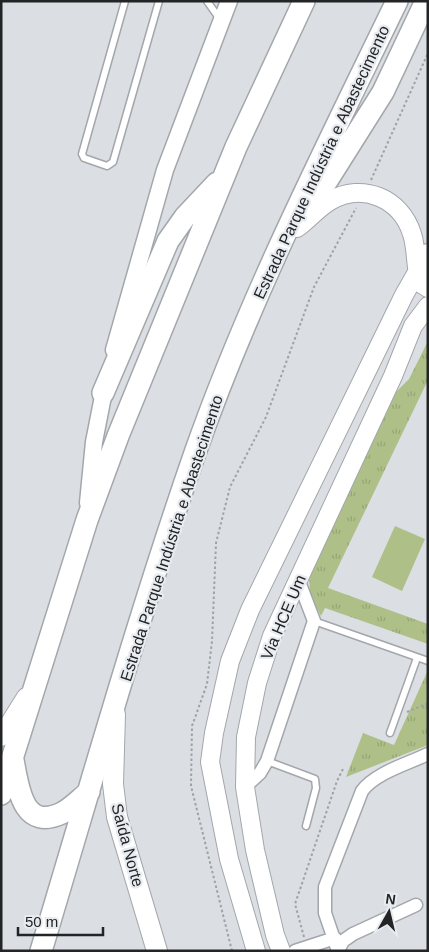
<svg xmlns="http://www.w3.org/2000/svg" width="429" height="952" font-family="Helvetica,sans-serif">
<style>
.grass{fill:#aec088}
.park{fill:url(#park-tufts)}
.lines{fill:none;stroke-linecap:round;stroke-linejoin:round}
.service-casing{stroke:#a3a7ab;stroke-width:9}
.minor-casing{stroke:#a3a7ab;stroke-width:15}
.tertiary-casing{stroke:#a3a7ab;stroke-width:19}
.secondary-casing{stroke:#a3a7ab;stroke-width:20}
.primary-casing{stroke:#a3a7ab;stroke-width:22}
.trunk-casing{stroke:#a3a7ab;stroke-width:24}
.path{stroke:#9fa2a5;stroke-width:2;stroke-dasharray:2.5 2.5;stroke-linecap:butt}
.service{stroke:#fff;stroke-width:6}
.minor{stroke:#fff;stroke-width:12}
.tertiary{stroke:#fff;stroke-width:16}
.secondary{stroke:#fff;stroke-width:18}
.primary{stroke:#fff;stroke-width:20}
.trunk{stroke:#fff;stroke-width:21}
.labels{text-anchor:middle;stroke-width:4.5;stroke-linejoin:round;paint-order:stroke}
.street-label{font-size:16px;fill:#222425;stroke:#e8ecf0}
</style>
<defs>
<pattern id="park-tufts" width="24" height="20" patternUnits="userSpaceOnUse" patternTransform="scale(1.25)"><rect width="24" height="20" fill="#aec088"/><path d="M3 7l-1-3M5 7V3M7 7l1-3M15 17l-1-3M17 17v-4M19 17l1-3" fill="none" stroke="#95a575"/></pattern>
</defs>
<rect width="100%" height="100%" fill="#dbdfe3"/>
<path class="grass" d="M395 526 425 539 402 591 372 577Z"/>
<path class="park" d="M428 341V380L328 588 428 624V644L325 608 321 616 310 595 309 572 392 396 409 379Z
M428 670V745L346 777 363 733 394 745Z"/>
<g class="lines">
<defs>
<path id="service" d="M125 1 82 154 84 158 107 166 113 162 159 1
M207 1 219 18
M314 621 428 661
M390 733 417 658
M267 761 315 779 316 788 306 826"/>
<path id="minor" d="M245 787 260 773 267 761 314 621 298 579
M295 951 335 938
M338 951 325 913V887L362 791C375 773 407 764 428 754
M338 951 343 941 353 934 416 905"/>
<path id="tertiary" d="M114 350 165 170 229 1
M88 503 94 442 106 381"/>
<path id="secondary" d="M297 228C308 220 318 208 330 201 362 182 401 198 412 234 417 249 415 267 420 283L428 288
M1 737 26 697
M256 951 229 859 210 762 214 733 230 661 250 610 404 295 428 253
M281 951 275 935 255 850 245 787 246 737 257 683 272 636 393 376 413 326 428 306"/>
<path id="primary" d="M115 714 113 784 117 817 157 951"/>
<path id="trunk" d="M313 203 383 92 426 1
M103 393 168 241 185 217 217 183
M13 760C18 786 22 832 62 813 72 808 81 798 89 792
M1 794 87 520 118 436 236 147 304 1
M41 951C91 785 138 617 195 453 250 297 325 150 397 1"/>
</defs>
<use href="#service" class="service-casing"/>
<use href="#minor" class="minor-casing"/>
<use href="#tertiary" class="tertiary-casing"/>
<use href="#secondary" class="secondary-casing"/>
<use href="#primary" class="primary-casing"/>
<use href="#trunk" class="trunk-casing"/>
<path class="path" d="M371 180 428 53
M407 712 428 703
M304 937 295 904 337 781 344 767
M232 951 191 786 192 726 207 684 212 641 216 543 230 487 266 417 314 287 356 208"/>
<use href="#service" class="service"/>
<use href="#minor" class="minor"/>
<use href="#tertiary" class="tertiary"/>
<use href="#secondary" class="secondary"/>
<use href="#primary" class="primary"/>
<use href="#trunk" class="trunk"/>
</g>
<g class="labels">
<g class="street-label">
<text transform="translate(321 162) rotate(-65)" y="6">Estrada Parque Indústria e Abastecimento</text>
<text transform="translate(171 538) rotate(-72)" y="6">Estrada Parque Indústria e Abastecimento</text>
<text transform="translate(283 617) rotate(-67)" y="6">Via HCE Um</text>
<text transform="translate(128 845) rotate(75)" y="6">Saída Norte</text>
</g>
</g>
<rect width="429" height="952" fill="none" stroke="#222425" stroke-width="5"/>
<g transform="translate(389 912) rotate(8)" stroke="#e8ecf0" stroke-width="4" paint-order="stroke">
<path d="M0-4L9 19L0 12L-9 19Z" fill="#222425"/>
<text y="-8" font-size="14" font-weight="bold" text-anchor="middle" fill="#222425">N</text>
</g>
<path d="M18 927v8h85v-8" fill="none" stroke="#222425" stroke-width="2.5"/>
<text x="25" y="927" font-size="15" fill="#222425" stroke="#e8ecf0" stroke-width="4" paint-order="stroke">50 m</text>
</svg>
